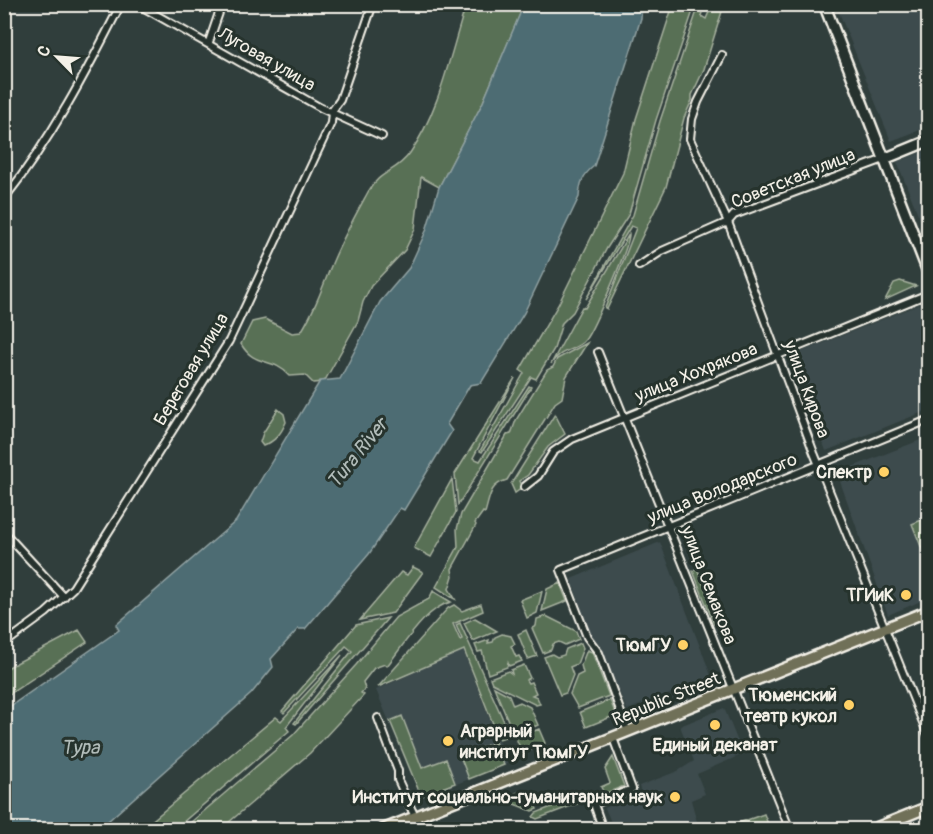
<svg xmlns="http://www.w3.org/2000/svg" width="933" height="834" font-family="Pangolin,sans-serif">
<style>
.built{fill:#3d4b4d}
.green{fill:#587055;stroke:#a6b09e;stroke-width:1.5}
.water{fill:#4d6c73;stroke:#90a1a2;stroke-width:1.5}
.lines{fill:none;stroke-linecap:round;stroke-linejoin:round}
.street-casing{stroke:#f4f1e8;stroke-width:10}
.secondary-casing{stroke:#f4f1e8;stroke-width:14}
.primary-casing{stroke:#f4f1e8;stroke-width:14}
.street{stroke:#26332d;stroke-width:6}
.secondary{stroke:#26332d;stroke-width:9}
.primary{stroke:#706f59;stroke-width:9}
.poi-dot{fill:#ffd166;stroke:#26332d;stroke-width:2}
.labels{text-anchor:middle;stroke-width:6;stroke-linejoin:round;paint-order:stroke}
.street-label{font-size:18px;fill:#f4f1e8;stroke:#26332d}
.poi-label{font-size:18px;font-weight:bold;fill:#f4f1e8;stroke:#26332d;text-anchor:end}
.water-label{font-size:20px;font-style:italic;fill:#b1bcb9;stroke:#26332d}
</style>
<rect width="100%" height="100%" fill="#303e3c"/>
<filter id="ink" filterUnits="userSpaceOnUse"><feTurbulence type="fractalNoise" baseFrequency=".0167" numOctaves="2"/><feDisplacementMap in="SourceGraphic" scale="12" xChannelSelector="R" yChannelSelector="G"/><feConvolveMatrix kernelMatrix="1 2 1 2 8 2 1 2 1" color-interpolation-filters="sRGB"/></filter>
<g filter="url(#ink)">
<path class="built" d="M836 5H928V127L891 141Z
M928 150V239L897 162Z
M928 301V410L826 451 791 356Z
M928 437V598L888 615 837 473Z
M660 542 712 678 627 710 599 644 592 638 571 579Z
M463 650 507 764 421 798 376 690Z
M724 708 743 754 697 774 705 794 691 800 699 829H614L605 808 641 793 639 786 678 771 694 761 680 726Z"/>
<path class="green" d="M466 5H524L483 102 439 187 421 177 415 229 405 250 371 286 363 302 358 321 324 382 313 383 305 375 290 376C272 356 255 368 241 344L252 322 265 319 292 333 301 332C314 311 322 289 331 266 341 241 355 216 368 192 380 170 396 173 410 153 440 110 450 54 466 5Z
M673 5H695L656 120 629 214 607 248 573 312 562 323 554 349 536 379 531 377 482 452 480 451 524 373 520 370 558 305 623 173 636 119Z
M699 5H704L701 16 706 19 712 5H724L704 69 692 95V100L684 118 666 187 607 309 605 308 636 228 631 226 586 299 633 215 660 121Z
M629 234C630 245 593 330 585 340 578 350 559 349 551 364L582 307 585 308Z
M900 281 916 286 885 300 894 283Z
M587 343 566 377 562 398 555 403 507 480C489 485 490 497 485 513L483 512 475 523 476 525 452 569 453 576 449 589 455 599 453 598 436 587 458 547 457 529 461 514 507 435 511 434 516 420 547 370 553 367 557 359Z
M515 378 473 458 480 461 529 386 531 387 458 505 455 474Z
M278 409 284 414 286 422C281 434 275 441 263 446L260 442 263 433Z
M555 414 565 434 548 447 528 475 519 481 522 488 515 493 511 484Z
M452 479 456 512 431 557 414 548Z
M928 512V564L912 524 924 519 923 514Z
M413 567 423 572 393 613 360 620 401 572 407 575Z
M697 568 719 624H714L693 571Z
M560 583 567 601 542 611 547 589Z
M433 591 451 602C425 608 404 645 387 666L385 664 374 668 363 682 365 689 361 693 364 695 310 753 221 829H183L293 735 356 665 396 617 429 599Z
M542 591 537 613 527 618 520 600Z
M481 604 483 611 453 624 460 640 462 639 456 625 460 623 510 735 499 739 464 650 378 687 448 608 454 605 462 611Z
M546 616 576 631 579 639 565 645 559 642 553 644 551 650 543 653 532 628 536 626 537 619Z
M388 618 296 724 294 723 352 651 346 646 284 713 282 711 356 625Z
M475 618 497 631 473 641 464 623Z
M79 630 87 642 5 697V669Z
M526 630 537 656 528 659 518 634Z
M502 634 511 636 515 644 511 646 516 657 519 656 522 661 509 666 508 663 507 667 488 674 482 651 478 652 475 645 489 640 488 643 493 642 495 637Z
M581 643 583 648 577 664 570 667 573 675 566 693 560 695 544 657 552 654 557 657 564 655 566 649Z
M587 650 592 652 609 696 578 708 570 694 577 676 583 673 581 665Z
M342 655 286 727 289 731 175 829H142L276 717 281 721Z
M524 665 530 678 526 680 528 683 531 682 536 693 532 695 537 697 540 704 536 705 492 683 490 678 508 671 512 674 511 670Z
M494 687 509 695 513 705 520 702 530 707 538 725 514 735Z
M610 700 616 715 586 727 580 712Z
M402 716 422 768 446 759 455 783 421 796 390 721Z
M539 729 545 743 522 753 516 738Z
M495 742 504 765 469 779 460 756Z
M613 757 624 786 604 794 601 787 610 783 605 769Z
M519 792 530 794 537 809 532 811 501 799Z
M577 797 579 803 537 819 533 817 536 813Z
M764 814 770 829H739L736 824Z"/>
<path class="water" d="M524 4 642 5 641 18 594 166C583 175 580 182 579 197L524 313 481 383 470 385 447 424 452 431 404 510 400 508 369 554 305 629H298L271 659 273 667 251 694 99 829H5V710L119 630 116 625 236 521 320 381 340 379 380 302 409 268 426 231 439 187 483 102Z"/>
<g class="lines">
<defs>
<path id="street" d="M137 4 321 108 382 136
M209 42 222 4
M722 55 698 102 692 119 690 139 728 222 814 453 928 735
M4 199C52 138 86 73 121 4
M639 266 662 251 728 222 734 215 884 159
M598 352 790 830
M524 487 538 476 553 452 572 439 928 294
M4 532 64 597
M4 644 46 613 73 588 229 341 331 123 332 111 340 100 373 4
M378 718 398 771V780L421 830
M628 732 599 653 587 637 561 570 928 420
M603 830 594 804 632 789 613 738"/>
<path id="secondary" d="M824 4 928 272
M884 159 928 141"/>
<path id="primary" d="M382 830 928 611
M871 830 928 807"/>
</defs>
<use href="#street" class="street-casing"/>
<use href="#secondary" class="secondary-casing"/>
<use href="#primary" class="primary-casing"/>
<use href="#street" class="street"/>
<use href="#secondary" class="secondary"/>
<use href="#primary" class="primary"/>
</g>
</g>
<g class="poi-dot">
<circle cx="884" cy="472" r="6"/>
<circle cx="906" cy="595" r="6"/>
<circle cx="683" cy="645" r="6"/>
<circle cx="849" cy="705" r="6"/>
<circle cx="715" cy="725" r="6"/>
<circle cx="448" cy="741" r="6"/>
<circle cx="675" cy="797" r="6"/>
</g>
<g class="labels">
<g class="street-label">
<text transform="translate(267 59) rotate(30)" y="6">Луговая улица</text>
<text transform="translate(793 178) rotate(-22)" y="6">Советская улица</text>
<text transform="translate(191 369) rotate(-59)" y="6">Береговая улица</text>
<text transform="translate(696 372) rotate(-22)" y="6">улица Хохрякова</text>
<text transform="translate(807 389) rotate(70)" y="6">улица Кирова</text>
<text transform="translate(722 488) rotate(-22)" y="6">улица Володарского</text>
<text transform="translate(709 585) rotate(69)" y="6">улица Семакова</text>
<text transform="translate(666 699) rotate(-22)" y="6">Republic Street</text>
</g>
<g class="poi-label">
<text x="872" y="478">Спектр</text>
<text x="894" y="601">ТГИиК</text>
<text x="671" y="651">ТюмГУ</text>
<text x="837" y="701">Тюменский<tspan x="837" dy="21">театр кукол</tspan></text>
<text x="460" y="737" text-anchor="start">Аграрный<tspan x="460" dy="21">институт ТюмГУ</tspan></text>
<text x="715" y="751" text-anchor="middle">Единый деканат</text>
<text x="663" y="803">Институт социально-гуманитарных наук</text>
</g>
<g class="water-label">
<text transform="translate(357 453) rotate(-51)" y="7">Tura River</text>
<text x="80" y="754">Тура</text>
</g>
</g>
<rect width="933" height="834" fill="none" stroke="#26332d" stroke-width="24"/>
<rect x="12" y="12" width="909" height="810" fill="none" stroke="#f4f1e8" stroke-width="2" filter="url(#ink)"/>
<g transform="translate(57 57) rotate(295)" stroke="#26332d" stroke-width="4.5" paint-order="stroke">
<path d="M0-4.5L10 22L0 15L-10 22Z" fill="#f4f1e8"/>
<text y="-9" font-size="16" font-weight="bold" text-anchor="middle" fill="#f4f1e8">С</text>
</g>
</svg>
